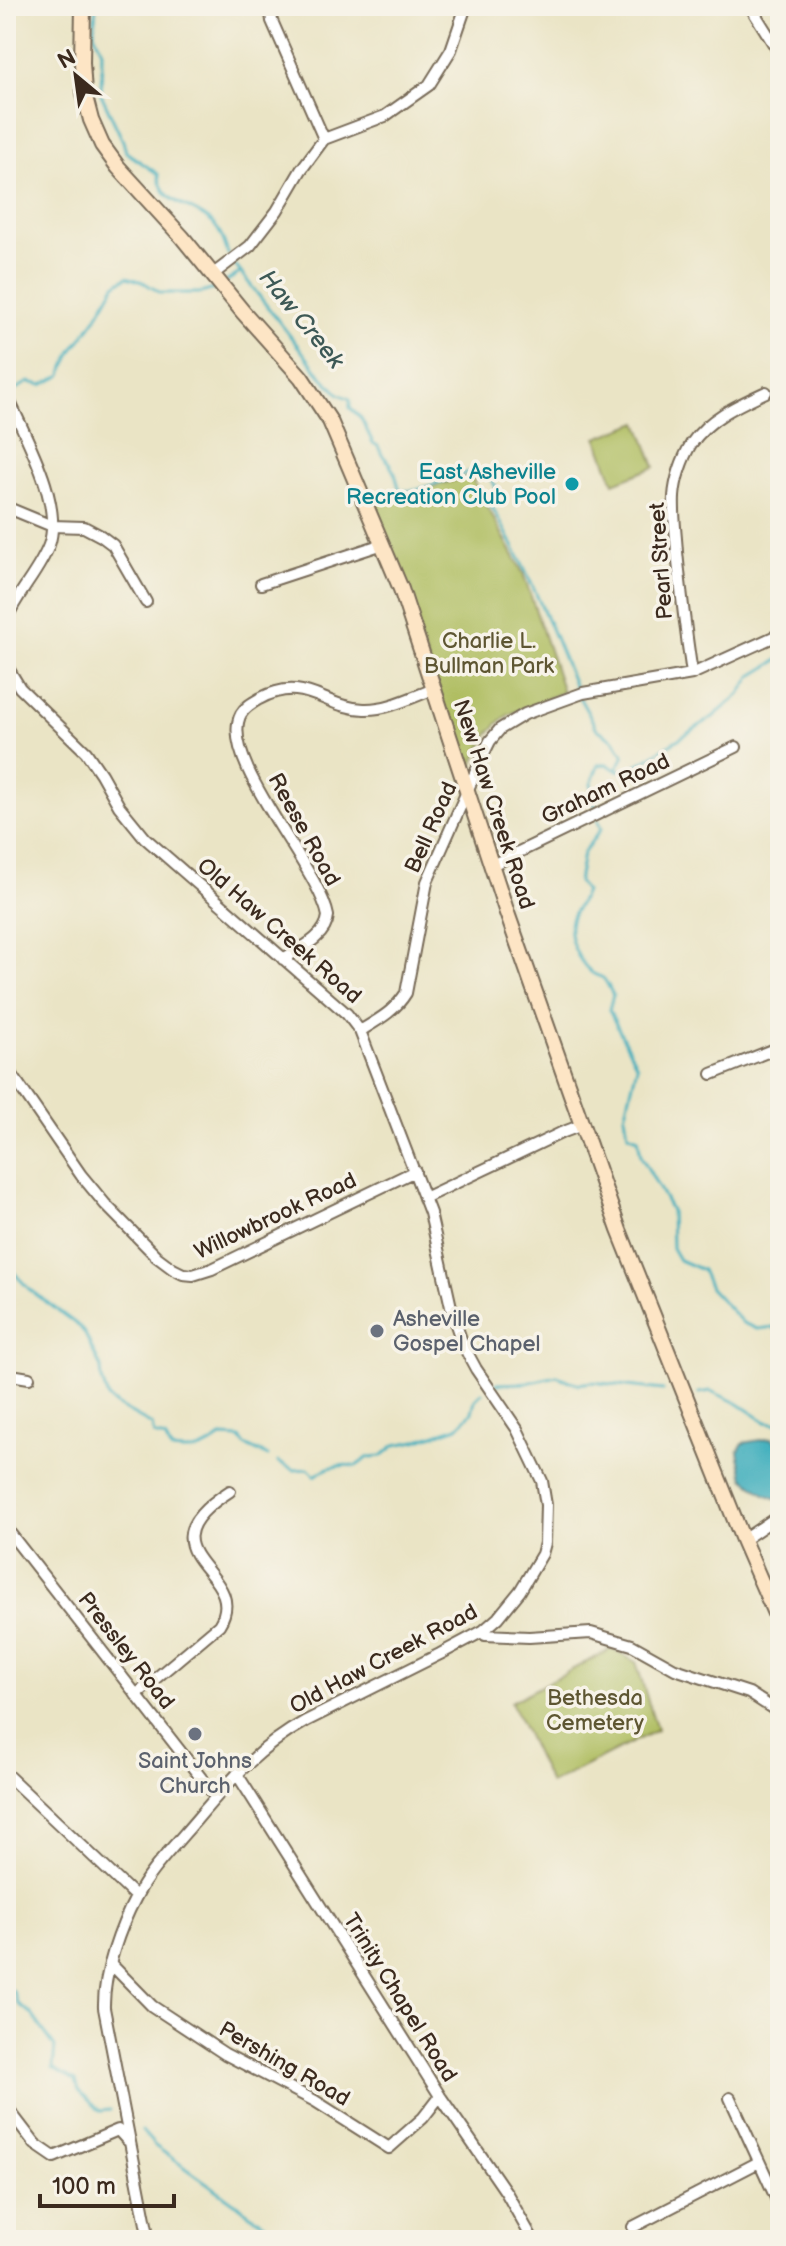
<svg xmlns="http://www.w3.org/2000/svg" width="786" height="2246" font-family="'Balsamiq Sans',sans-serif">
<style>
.green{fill:#afbd60;stroke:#75743f;stroke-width:2}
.water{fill:#40afbd;stroke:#3e6c6e;stroke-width:2}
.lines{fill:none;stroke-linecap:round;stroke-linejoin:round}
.stream{stroke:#40afbd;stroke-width:3}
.street-casing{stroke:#786b58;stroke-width:14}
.secondary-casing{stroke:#786b58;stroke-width:18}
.street{stroke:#fff;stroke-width:10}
.secondary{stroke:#fde5c5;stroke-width:14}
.culture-dot{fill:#0f9aa8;stroke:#f7f3e8;stroke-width:3}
.worship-dot{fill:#6b7280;stroke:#f7f3e8;stroke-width:3}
.labels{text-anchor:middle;stroke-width:7;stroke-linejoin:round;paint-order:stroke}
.culture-label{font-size:22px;fill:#0d838f;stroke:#f7f3e8;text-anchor:end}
.street-label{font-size:22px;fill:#3b2a1e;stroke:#f7f3e8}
.park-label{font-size:22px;fill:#5e5632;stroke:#f7f3e8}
.worship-label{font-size:22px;fill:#5b616d;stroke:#f7f3e8;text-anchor:start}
.water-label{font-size:24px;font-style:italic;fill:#3d5956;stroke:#f7f3e8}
</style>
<rect width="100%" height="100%" fill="#f7f3e8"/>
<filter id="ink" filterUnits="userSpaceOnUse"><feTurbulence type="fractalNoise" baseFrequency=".0125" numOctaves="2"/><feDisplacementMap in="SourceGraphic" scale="16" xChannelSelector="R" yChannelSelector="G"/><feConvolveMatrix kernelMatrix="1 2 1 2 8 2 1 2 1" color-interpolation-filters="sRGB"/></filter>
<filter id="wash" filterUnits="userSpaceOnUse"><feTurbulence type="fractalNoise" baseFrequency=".006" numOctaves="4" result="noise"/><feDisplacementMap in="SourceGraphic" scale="32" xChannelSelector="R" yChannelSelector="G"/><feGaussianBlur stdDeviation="1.8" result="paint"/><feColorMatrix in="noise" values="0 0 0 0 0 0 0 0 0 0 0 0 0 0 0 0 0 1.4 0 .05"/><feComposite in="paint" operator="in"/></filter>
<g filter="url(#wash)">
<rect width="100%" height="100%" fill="#eae4c5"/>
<path class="green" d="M638 422 655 467 614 483 597 438Z
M471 476 523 573 563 692 508 715C489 728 482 745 473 765L469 768 466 766 371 503Z
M611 1649 636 1662 657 1730 550 1784 511 1702Z"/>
<path class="water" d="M772 1438C786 1451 780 1482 780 1500L765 1494 744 1478 738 1452 743 1443Z"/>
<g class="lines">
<path class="stream" d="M96 6 94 33 102 51 101 94 123 141 126 152 158 174C163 205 187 203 209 220 220 228 224 241 228 254
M235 265 322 377 339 394 350 399V408L361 418 373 443 378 446 382 455 391 464 390 465 395 474 400 491 417 490 472 471C485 472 490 476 496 487L491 505C525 563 552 628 576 690
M227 281 240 273
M14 390 29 382 42 385 61 376 72 351 95 320 115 285 127 277 143 282 161 293H201L214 289
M579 697 597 729 614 740 624 756 616 770
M596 811 591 784 598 765 607 764 616 770 625 771 644 761 713 717 739 695 752 676 780 659
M597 819 601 829 583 853 578 882 585 891C581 904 574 909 571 920 566 937 578 961 591 972 594 975 599 976 603 978 607 982 610 990 613 995L609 1010 637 1066 625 1116 628 1134 638 1138 641 1156 671 1210 672 1248 679 1260 702 1270 710 1288 743 1323 757 1329 774 1327 780 1335
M6 1264 29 1289 80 1327 86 1336 101 1368 102 1380 108 1398 116 1405 152 1425 154 1435 165 1438 171 1450C194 1453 203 1451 221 1437L240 1438 245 1445 268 1456
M496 1384 526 1383 557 1376 578 1384 592 1382 663 1390
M699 1393 711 1391 737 1403 766 1422 780 1424
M278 1462 294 1470 308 1469 315 1476C327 1466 341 1464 356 1466L369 1457 382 1456 395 1445 416 1441 458 1427 472 1412 475 1400 482 1393
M6 1988 13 1991 18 2004 31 2013 55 2047 53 2068 76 2081 79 2091 100 2111 110 2110
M142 2131 155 2146 263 2223 287 2234 301 2233 305 2240"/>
</g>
</g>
<g filter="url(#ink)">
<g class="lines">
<defs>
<path id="street" d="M270 6 272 21 324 139
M750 6 780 54
M212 275 250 246 277 211 301 170 324 139 385 116 429 85 451 50 466 6
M6 393C23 433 64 502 49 545 39 572 17 593 6 620
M6 507 52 526 84 527 101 536 113 545 146 602
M261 584 383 544
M6 665 20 688 86 752 101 774 119 806 145 838 347 1014 360 1031 430 1213 453 1316 463 1345 476 1369 517 1429 542 1481 546 1505 545 1543 542 1554 520 1591 498 1618 483 1631 440 1654 306 1721C253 1750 224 1788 185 1833 168 1853 148 1873 136 1897 120 1927 103 1974 104 2008L149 2240
M692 674C686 633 681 593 677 552 676 534 673 515 674 497 675 480 682 459 691 444 709 418 738 405 766 392
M492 865 736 747
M283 959C299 949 326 938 328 916 319 867 217 759 241 714 245 707 252 703 259 699 306 674 323 708 364 709 388 710 412 697 434 689
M360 1031C378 1020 395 1011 406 993L427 882 484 753 490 741 500 729 525 714 583 693 692 674 780 634
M6 1066 81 1175 105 1204 157 1257 173 1269 183 1274 193 1275 212 1269 415 1171
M712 1074 780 1047
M424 1198 561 1133 582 1125
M6 1379 11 1375 29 1378
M6 1528 216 1797
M743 1540 780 1515
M483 1631 485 1635 529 1637 591 1633 632 1645 675 1669 749 1693 780 1713
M136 1695 219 1625C254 1571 131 1554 230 1491
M6 1774 136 1897
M237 1774 440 2096 506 2192 533 2240
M110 1963 152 2006 225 2054 315 2101 389 2148 423 2118 440 2096
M730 2098 776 2198 780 2213
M6 2106 35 2144 54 2157 118 2130 127 2140
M633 2227 759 2162"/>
<path id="secondary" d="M83 6 82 63 84 93 91 120 102 145 118 167 182 237 243 312 301 377 330 421 350 468 401 589 507 913 619 1230 743 1540 780 1625"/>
</defs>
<use href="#street" class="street-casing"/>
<use href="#secondary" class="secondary-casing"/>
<use href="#street" class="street"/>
<use href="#secondary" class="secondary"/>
</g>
</g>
<circle class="culture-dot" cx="572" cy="484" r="8"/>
<g class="worship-dot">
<circle cx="377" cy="1331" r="8"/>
<circle cx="195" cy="1734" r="8"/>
</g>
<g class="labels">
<g class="culture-label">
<text x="556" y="479">East Asheville<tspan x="556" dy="25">Recreation Club Pool</tspan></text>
</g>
<g class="street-label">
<text transform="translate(660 561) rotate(-94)" y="8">Pearl Street</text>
<text transform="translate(605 788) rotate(-25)" y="8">Graham Road</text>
<text transform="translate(495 804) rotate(72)" y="8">New Haw Creek Road</text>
<text transform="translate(430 827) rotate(-66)" y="8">Bell Road</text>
<text transform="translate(305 829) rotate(61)" y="8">Reese Road</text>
<text transform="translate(280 930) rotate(41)" y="8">Old Haw Creek Road</text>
<text transform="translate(275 1215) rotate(-25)" y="8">Willowbrook Road</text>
<text transform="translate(127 1650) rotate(52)" y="8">Pressley Road</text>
<text transform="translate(383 1658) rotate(-28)" y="8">Old Haw Creek Road</text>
<text transform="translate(401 1997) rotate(58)" y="8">Trinity Chapel Road</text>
<text transform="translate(285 2063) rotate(30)" y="8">Pershing Road</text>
</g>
<g class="park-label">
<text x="489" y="648">Charlie L.<tspan x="489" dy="25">Bullman Park</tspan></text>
<text x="595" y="1705">Bethesda<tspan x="595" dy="25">Cemetery</tspan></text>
</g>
<g class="worship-label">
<text x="393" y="1326">Asheville<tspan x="393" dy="25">Gospel Chapel</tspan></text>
<text x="195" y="1768" text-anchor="middle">Saint Johns<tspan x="195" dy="25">Church</tspan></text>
</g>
<g class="water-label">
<text transform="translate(302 319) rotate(51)" y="8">Haw Creek</text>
</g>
</g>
<rect width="786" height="2246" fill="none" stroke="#f7f3e8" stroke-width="32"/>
<g transform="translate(76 76) rotate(331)" stroke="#f7f3e8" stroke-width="6" paint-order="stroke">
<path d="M0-6L14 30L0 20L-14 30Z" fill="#3b2a1e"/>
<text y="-12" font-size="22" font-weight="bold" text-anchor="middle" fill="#3b2a1e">N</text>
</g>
<path d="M40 2194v12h134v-12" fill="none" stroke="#3b2a1e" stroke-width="4"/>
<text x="52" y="2194" font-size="24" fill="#3b2a1e" stroke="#f7f3e8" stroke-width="6" paint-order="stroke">100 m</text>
</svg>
